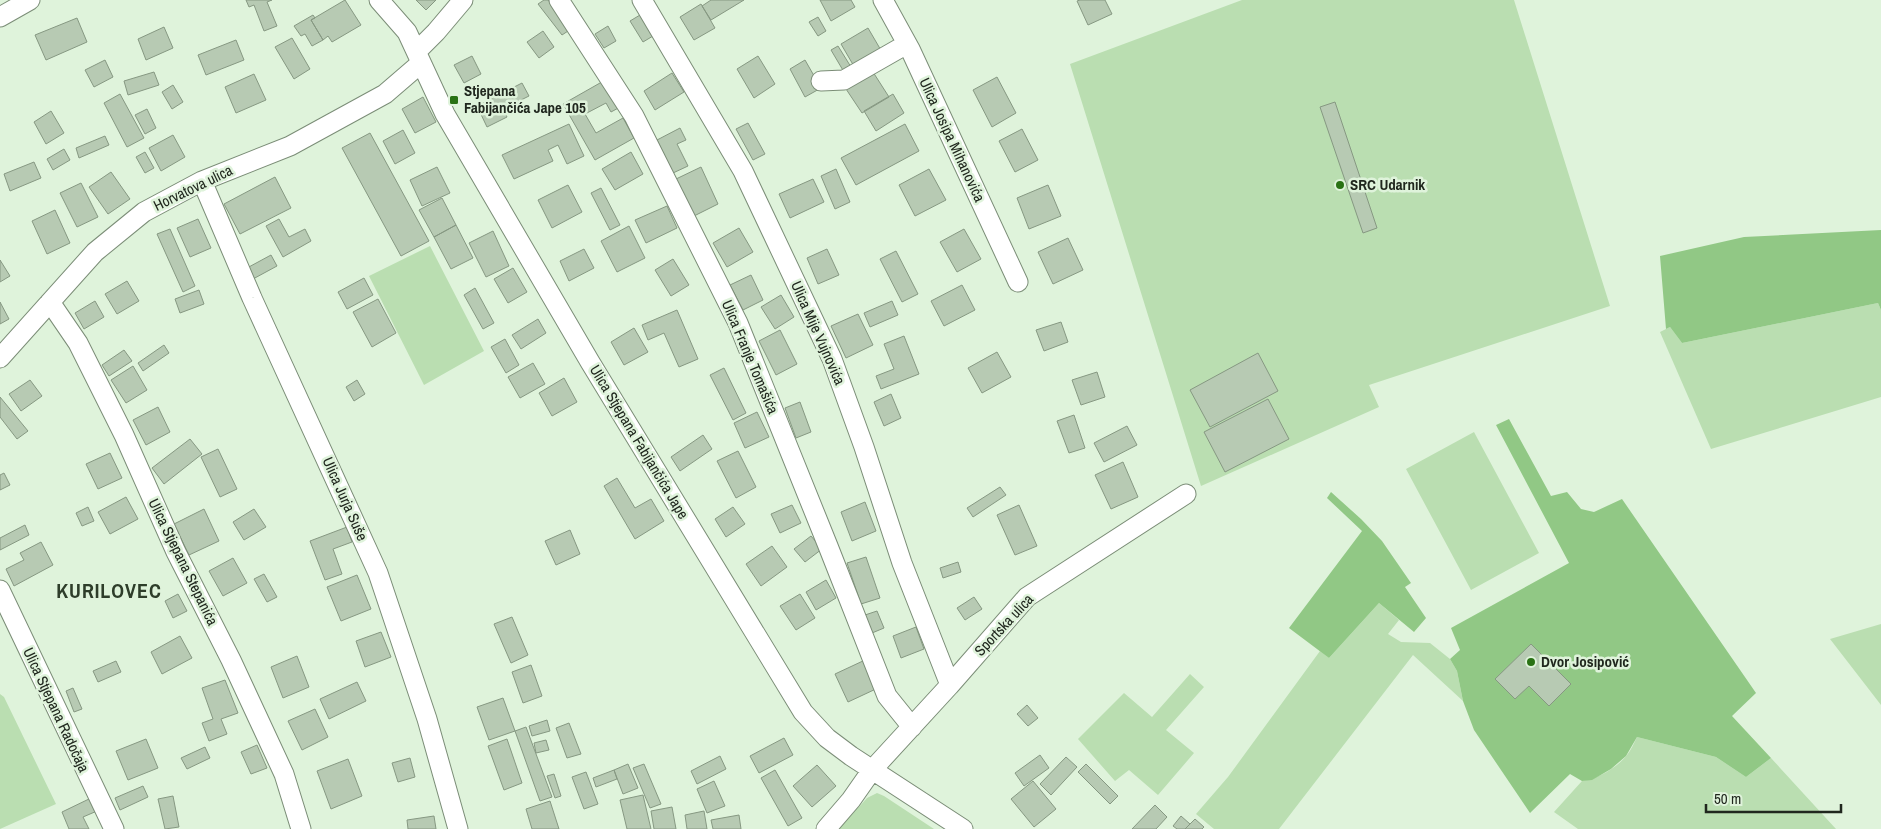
<svg xmlns="http://www.w3.org/2000/svg" width="1881" height="829" font-family="'Archivo Narrow',sans-serif">
<style>
.green{fill:#badeb1}
.forest{fill:#91c885}
.building{fill:#b7cab3;stroke:#869882}
.lines{fill:none;stroke-linecap:round;stroke-linejoin:round}
.minor-casing{stroke:#7b8d77;stroke-width:21}
.minor{stroke:#fff;stroke-width:19}
.poi-dot{fill:#297214;stroke:#dff3db;stroke-width:2}
.labels{text-anchor:middle;stroke-width:5;stroke-linejoin:round;paint-order:stroke}
.poi-label{font-size:15px;font-weight:bold;fill:#20271e;stroke:#dff3db;text-anchor:start}
.street-label{font-size:15px;fill:#20271e;stroke:#dff3db}
.district-label{font-size:20px;font-weight:bold;letter-spacing:1px;fill:#2e3d2a;stroke:#dff3db}
</style>
<rect width="100%" height="100%" fill="#dff3db"/>
<path class="green" d="M1242 0H1514L1610 306 1369 385 1379 407 1201 486 1070 64Z
M430 246 484 351 424 385 369 276Z
M1878 303 1881 310V397L1711 449 1660 332 1670 327 1682 343Z
M1474 432 1539 553 1471 590 1406 469Z
M1379 603 1399 620 1388 634 1401 642 1430 643 1450 659 1457 671 1463 701 1413 655 1279 829H1214L1196 814 1228 777 1320 651 1329 658Z
M1881 624V705L1830 639Z
M1190 674 1204 687 1166 730 1194 753 1158 795 1129 770 1115 781 1078 739 1124 693 1152 717Z
M0 694 4 697 56 804 0 829Z
M1637 737 1716 757 1746 777 1771 758 1836 829H1578L1554 812 1582 781C1597 779 1617 768 1627 755 1631 750 1634 743 1637 737Z
M877 793 884 796 934 829H836L855 807H859L867 798Z"/>
<path class="forest" d="M1881 230V310L1878 303 1682 343 1670 327 1666 329 1660 256 1744 237Z
M1509 419 1551 496 1567 492 1581 509 1594 512 1622 499 1756 693 1732 716 1771 758 1746 777 1716 757 1637 737 1626 756 1611 769 1592 780 1582 781 1570 774 1530 813 1474 730 1463 701 1457 671 1450 659 1460 650 1451 628 1569 563 1496 425Z
M1331 492 1361 519 1382 541 1411 583 1405 587 1426 618 1414 632 1379 603 1329 658 1289 628 1362 531 1327 498Z"/>
<path class="building" d="M246 0H272L267 2 277 26 264 31 254 5 249 7Z
M345 0 361 25 332 42 328 36 323 40 311 20Z
M416 0H436L426 10Z
M544 0H548L571 29 562 35 538 4Z
M711 0H744L711 20 702 6Z
M820 0H851L855 7 831 21Z
M1080 0H1105L1112 14 1088 25 1077 1Z
M701 4 715 28 694 40 680 17Z
M313 15 315 18 311 20 323 40 312 46 305 34 301 36 294 26Z
M640 15 653 36 643 42 630 21Z
M818 17 826 31 818 36 809 22Z
M77 18 87 42 46 60 35 35Z
M608 26 616 41 604 48 595 34Z
M164 27 173 48 146 60 138 39Z
M868 28 882 52 855 68 841 44Z
M543 31 554 47 539 58 527 42Z
M292 38 310 69 294 79 275 47Z
M236 40 244 60 206 75 198 55Z
M838 46 851 67 844 72 831 50Z
M472 56 481 74 464 83 454 65Z
M758 56 775 84 754 98 737 69Z
M105 60 113 77 94 87 85 70Z
M805 60 821 88 805 97 790 69Z
M154 72 159 85 128 95 124 81Z
M873 72 889 97 862 113 846 89Z
M672 73 684 92 655 110 644 91Z
M254 74 266 100 236 113 225 87Z
M997 77 1016 113 992 127 973 90Z
M607 79 622 106 611 112 606 103 585 114 596 133 623 118 634 138 595 160 563 104Z
M522 83 529 96 503 109 507 117 487 127 477 106Z
M173 85 183 102 172 109 162 92Z
M120 94 144 138 127 147 104 103Z
M893 94 904 113 876 131 864 111Z
M423 97 436 122 415 133 402 109Z
M1335 102 1377 228 1363 233 1320 107Z
M147 109 156 128 145 134 135 115Z
M51 111 64 133 46 144 34 122Z
M748 123 765 154 753 160 736 129Z
M569 124 584 156 567 164 558 145 548 150 553 161 514 179 502 155Z
M905 124 919 151 856 185 841 158Z
M680 128 686 140 677 144 688 166 673 173 657 140Z
M1022 129 1038 160 1015 172 999 141Z
M403 130 415 153 395 164 383 141Z
M370 133 429 241 401 256 342 148Z
M173 135 185 157 161 171 149 148Z
M105 136 109 145 79 158 76 148Z
M64 149 70 160 53 170 47 159Z
M145 152 154 168 145 173 136 157Z
M631 152 643 174 615 190 602 169Z
M34 162 41 178 10 191 4 174Z
M437 167 450 193 422 206 410 180Z
M701 167 718 204 694 216 676 179Z
M836 169 850 202 835 209 821 176Z
M929 169 946 200 915 216 899 185Z
M111 172 130 199 108 214 89 187Z
M275 177 291 208 240 234 224 204Z
M813 179 824 202 790 218 779 194Z
M81 183 98 217 77 227 60 193Z
M568 185 582 212 552 228 538 200Z
M1048 185 1061 216 1029 229 1017 198Z
M601 188 620 225 610 230 591 193Z
M442 198 456 225 434 237 419 210Z
M667 206 677 228 646 243 635 220Z
M55 210 70 243 47 254 32 221Z
M198 219 211 248 190 257 177 228Z
M279 219 289 237 305 229 311 241 283 257 266 226Z
M456 225 473 258 451 269 434 237Z
M629 226 645 258 617 272 601 241Z
M739 228 753 252 727 267 713 243Z
M170 229 195 286 183 292 157 234Z
M964 229 981 259 957 272 940 242Z
M493 231 509 266 486 277 469 243Z
M1068 238 1083 270 1053 284 1038 252Z
M584 249 594 268 569 281 560 261Z
M827 249 839 275 818 284 807 258Z
M896 251 918 294 902 302 880 259Z
M271 255 277 266 253 279 247 268Z
M673 259 689 285 671 296 655 270Z
M0 260 10 276 0 282Z
M513 268 527 292 508 303 494 279Z
M751 275 763 300 743 310 730 285Z
M364 278 373 295 347 309 338 292Z
M127 281 139 301 117 314 105 294Z
M962 285 975 310 944 326 931 301Z
M475 288 494 323 483 329 464 295Z
M199 290 204 304 180 313 175 299Z
M781 295 794 317 775 329 761 307Z
M378 299 396 333 372 347 353 312Z
M95 301 104 317 84 329 75 313Z
M892 301 898 315 870 327 864 313Z
M0 302 9 319 0 324Z
M677 310 698 359 679 367 664 333 648 340 642 325Z
M858 314 873 345 846 358 831 326Z
M538 319 546 333 521 349 512 335Z
M1061 322 1068 342 1044 351 1036 330Z
M634 328 648 352 624 365 611 342Z
M780 330 797 364 776 375 759 341Z
M904 336 919 374 881 389 876 376 894 369 884 344Z
M505 339 519 365 506 373 491 347Z
M164 345 169 353 143 371 138 363Z
M124 350 132 361 109 376 102 365Z
M997 352 1011 377 982 393 968 368Z
M1258 353 1278 391 1210 427 1190 390Z
M533 363 545 384 520 398 508 377Z
M133 366 147 390 126 403 111 380Z
M724 368 746 413 733 420 710 375Z
M1097 372 1105 397 1081 405 1072 380Z
M564 378 577 402 552 416 539 393Z
M30 380 42 396 21 411 9 394Z
M357 380 365 394 354 401 346 387Z
M891 394 901 418 884 426 874 402Z
M0 397 28 431 17 439 0 417Z
M1268 399 1289 439 1225 472 1204 432Z
M800 402 811 432 796 438 785 408Z
M158 407 170 432 146 445 133 420Z
M757 412 769 437 745 448 734 423Z
M1074 415 1085 448 1069 453 1057 421Z
M1127 426 1137 445 1104 462 1094 443Z
M703 435 712 449 680 471 671 457Z
M190 439 202 454 164 484 152 468Z
M218 449 237 489 220 497 201 457Z
M738 451 756 487 736 498 717 461Z
M110 453 122 478 98 489 86 464Z
M1123 462 1138 497 1111 509 1095 475Z
M4 473 10 485 0 490V475Z
M617 478 635 508 651 499 664 521 635 539 604 486Z
M1000 487 1006 495 973 517 967 508Z
M126 497 138 519 110 534 98 512Z
M865 502 876 531 852 541 841 512Z
M792 505 801 523 780 533 771 514Z
M1019 505 1037 546 1015 555 997 515Z
M88 507 94 521 82 526 76 513Z
M733 507 745 524 726 537 715 519Z
M204 509 219 541 189 555 174 524Z
M254 509 266 527 244 540 233 522Z
M25 525 29 535 0 550V538Z
M347 527 352 542 333 549 342 574 325 580 310 541Z
M570 530 580 554 556 565 545 541Z
M811 536 822 549 805 562 794 549Z
M41 542 53 565 14 586 6 569 24 560 20 553Z
M772 546 787 567 761 586 746 564Z
M866 557 880 598 861 604 847 563Z
M233 558 247 583 223 596 209 571Z
M958 562 961 572 943 578 940 568Z
M264 574 277 597 267 602 254 579Z
M357 575 371 609 341 621 327 587Z
M826 580 836 598 816 610 806 592Z
M178 594 187 611 173 618 165 601Z
M800 594 815 618 796 630 780 606Z
M974 597 982 609 965 620 957 608Z
M877 611 884 628 872 633 865 615Z
M512 617 528 655 511 663 494 624Z
M916 627 924 649 901 658 893 636Z
M381 632 391 657 365 667 356 641Z
M180 636 192 658 162 674 151 652Z
M1531 644 1571 684 1549 706 1529 686 1515 699 1495 679Z
M297 656 309 687 283 698 271 667Z
M865 660 878 688 848 702 835 674Z
M116 661 121 672 98 682 93 671Z
M531 665 542 696 523 703 512 672Z
M225 680 238 713 221 719 227 734 209 741 202 723 213 719 202 688Z
M357 682 366 701 329 719 320 699Z
M73 688 82 709 74 712 66 691Z
M503 698 515 731 489 740 477 707Z
M1027 705 1038 718 1028 726 1017 714Z
M315 709 328 737 302 750 288 721Z
M547 720 550 731 532 736 529 726Z
M569 723 581 754 567 758 556 728Z
M526 727 552 797 540 801 515 731Z
M784 738 793 755 759 773 750 756Z
M146 739 158 768 128 780 116 751Z
M507 739 522 783 504 790 488 746Z
M546 740 549 750 536 753 534 743Z
M257 745 267 768 251 774 241 752Z
M205 747 210 758 187 769 181 758Z
M1040 755 1049 768 1024 786 1015 773Z
M720 756 726 769 697 784 691 771Z
M1066 757 1077 767 1051 795 1040 784Z
M410 758 415 777 398 782 392 763Z
M348 759 362 796 331 809 317 771Z
M628 764 638 788 623 794 614 770Z
M644 764 661 804 650 808 633 768Z
M1086 764 1118 796 1110 804 1078 772Z
M817 765 836 786 812 807 793 786Z
M614 770 617 779 596 787 593 778Z
M775 770 802 818 788 826 761 778Z
M586 772 598 804 584 809 572 777Z
M554 774 561 796 555 798 547 776Z
M714 781 725 806 707 813 697 789Z
M1033 781 1056 809 1034 827 1011 799Z
M143 786 148 797 120 810 115 798Z
M643 795 651 829H627L620 800Z
M173 796 179 827 165 829 158 799Z
M91 798 97 811 83 817 89 829H69L62 812Z
M550 801 559 829H532L526 809Z
M1155 805 1167 817 1156 829H1132Z
M672 807 676 829H654L651 811Z
M704 811 707 829H687L685 815Z
M739 815 741 829H713L711 820Z
M434 816 436 829H408L407 820Z
M1181 816 1190 824 1185 829H1177L1173 826Z
M1195 819 1204 827 1202 829H1185Z"/>
<g class="lines">
<defs>
<path id="minor" d="M379 0 407 32 445 114 590 362 803 712 827 738 851 756 963 829
M559 0 634 116 738 323 828 546 887 696 912 727
M642 0 743 171 832 359 864 447 902 563 950 685
M883 0 910 49 1018 282
M0 17 30 0
M417 51 436 32 463 0
M821 81 844 80 907 44
M202 181 252 298 378 573 427 719 458 829
M50 302 78 343 124 435 176 552 231 660 284 774 301 829
M0 358 95 252 144 212 202 181 290 146 385 94 421 63
M0 590 114 829
M826 829 851 800 872 770 950 685 1027 597 1186 494"/>
</defs>
<use href="#minor" class="minor-casing"/>
<use href="#minor" class="minor"/>
</g>
<g class="poi-dot">
<rect x="449" y="95" width="10" height="10" rx="2.5"/>
<circle cx="1340" cy="185" r="5"/>
<circle cx="1531" cy="662" r="5"/>
</g>
<g class="labels">
<g class="poi-label">
<text x="464" y="96">Stjepana<tspan x="464" dy="17">Fabijančića Jape 105</tspan></text>
<text x="1350" y="190">SRC Udarnik</text>
<text x="1541" y="667">Dvor Josipović</text>
</g>
<g class="street-label">
<text transform="translate(952 140) rotate(65)" y="5">Ulica Josipa Mihanovića</text>
<text transform="translate(193 188) rotate(-26)" y="5">Horvatova ulica</text>
<text transform="translate(818 333) rotate(66)" y="5">Ulica Mije Vujnovića</text>
<text transform="translate(750 357) rotate(67)" y="5">Ulica Franje Tomašića</text>
<text transform="translate(639 442) rotate(59)" y="5">Ulica Stjepana Fabijančića Jape</text>
<text transform="translate(345 499) rotate(66)" y="5">Ulica Jurja Suše</text>
<text transform="translate(183 562) rotate(64)" y="5">Ulica Stjepana Stepanića</text>
<text transform="translate(1004 625) rotate(-47)" y="5">Sportska ulica</text>
<text transform="translate(56 710) rotate(65)" y="5">Ulica Stjepana Radočaja</text>
</g>
<g class="district-label">
<text x="109" y="598">KURILOVEC</text>
</g>
</g>
<path d="M1706 804v8h135v-8" fill="none" stroke="#20271e" stroke-width="2.5"/>
<text x="1714" y="804" font-size="15" fill="#20271e" stroke="#dff3db" stroke-width="4" paint-order="stroke">50 m</text>
</svg>
